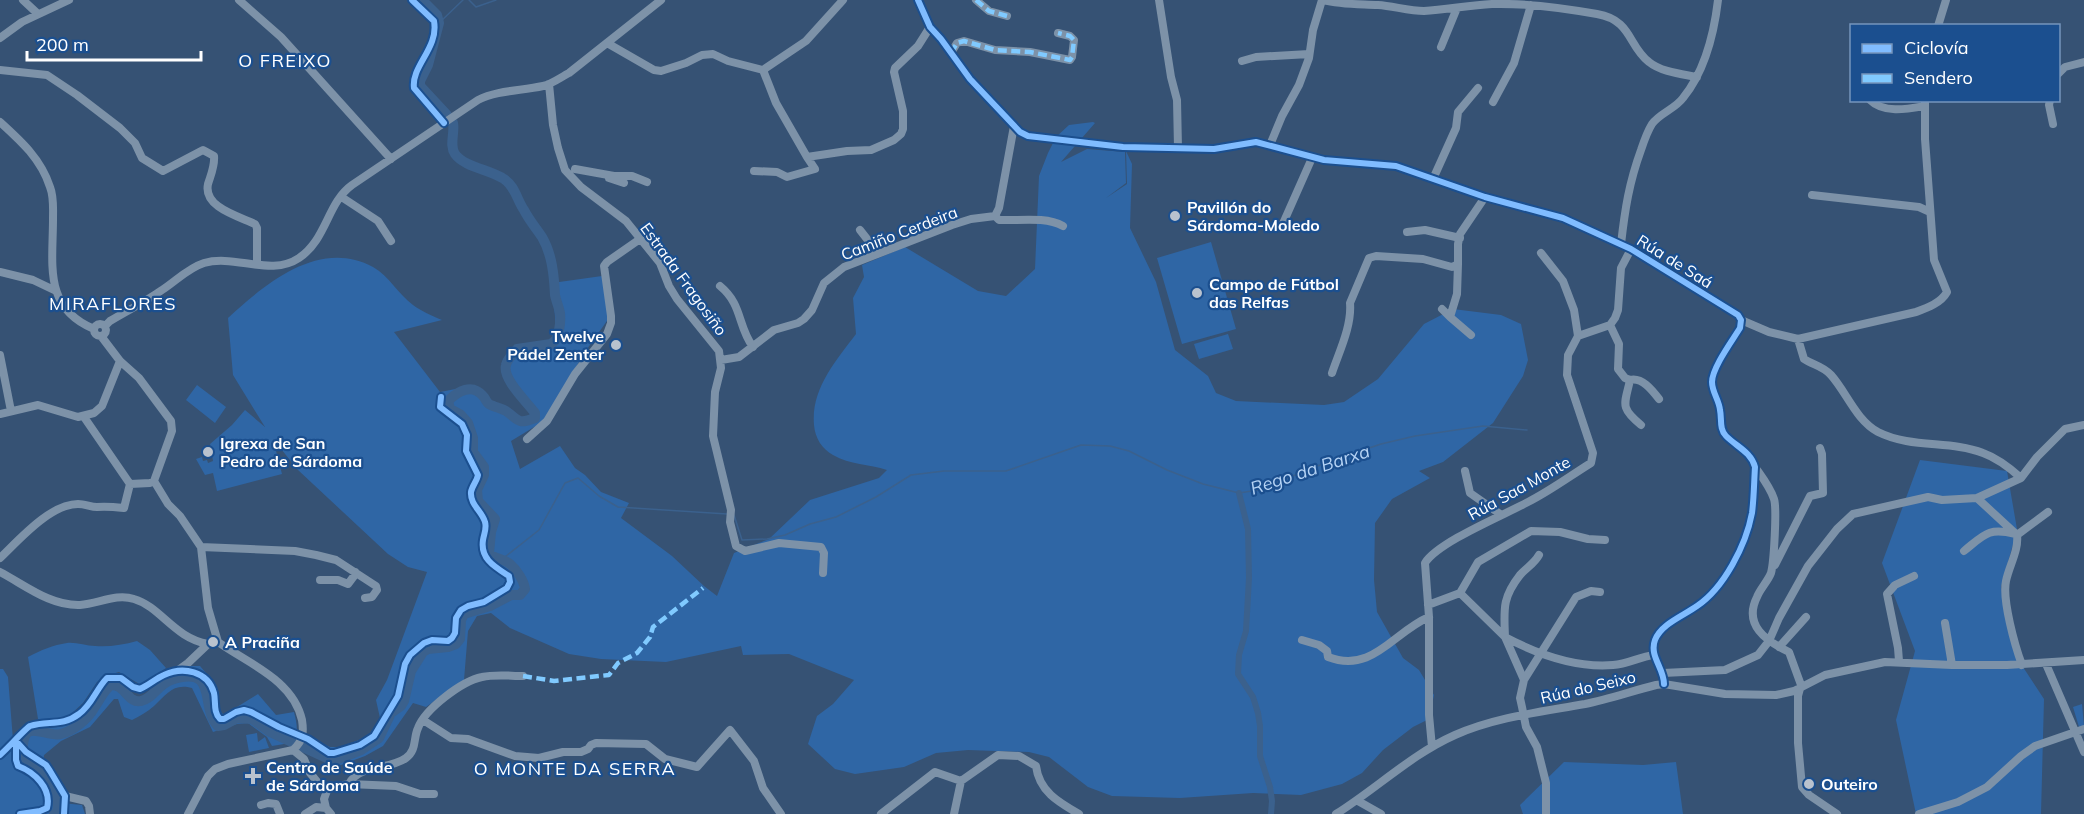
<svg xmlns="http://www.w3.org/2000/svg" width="2084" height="814" font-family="Mulish,sans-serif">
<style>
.green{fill:#2f66a5}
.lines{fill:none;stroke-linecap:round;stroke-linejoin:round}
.stream{stroke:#3b618d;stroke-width:1.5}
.canal{stroke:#3b618d;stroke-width:6}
.river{stroke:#3b618d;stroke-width:10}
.minor{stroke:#7d92a8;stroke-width:8}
.quiet{stroke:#80caff;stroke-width:4.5;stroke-dasharray:9 4.5;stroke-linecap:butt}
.cycleway-casing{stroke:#1b4f8f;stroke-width:10}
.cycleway{stroke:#80bcff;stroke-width:6}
.poi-dot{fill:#b9c2ce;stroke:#1b4f8f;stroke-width:2}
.labels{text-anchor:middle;stroke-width:4.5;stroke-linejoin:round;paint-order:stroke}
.poi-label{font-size:16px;font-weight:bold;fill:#fff;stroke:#1b4f8f;text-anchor:start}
.street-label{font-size:16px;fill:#fff;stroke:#1b4f8f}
.neighbourhood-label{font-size:18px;letter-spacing:1.5px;fill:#fff;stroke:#1b4f8f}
.water-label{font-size:18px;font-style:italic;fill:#b5d3f5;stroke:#1b4f8f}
</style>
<rect width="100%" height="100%" fill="#365274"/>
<path class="green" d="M1093 122 1095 123 1061 162 1087 149 1125 152 1126 183 1106 198 1127 184 1126 151 1132 164 1130 228 1156 282 1175 350 1208 376 1216 393 1236 401 1324 405 1344 402 1378 379 1424 324 1453 309 1501 315 1521 324 1528 360 1523 376 1493 423 1443 462 1419 471 1430 478 1392 499 1375 523 1374 580 1377 612 1403 658 1419 670 1434 695 1429 719 1413 727 1383 750 1362 773 1342 784 1301 795 1253 793 1180 798 1112 796 1088 787 1049 757 1029 752 968 750 936 753 904 767 855 774 835 769 808 744 817 716 833 704 854 680 789 654 743 655 741 646 666 662 601 659 569 654 510 628 491 613 477 616 468 631 464 680 426 707 413 703 383 746 365 756 341 765 321 760 305 751 312 739 330 747H340L367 737 375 732 380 718 376 700 387 680 427 572 408 567 388 554 298 470 273 439 282 474 217 491 213 473 205 475 196 459 202 457 203 461 207 460 208 463 213 461 210 444 232 425 245 410 265 427 233 375 228 318C265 284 319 238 373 267 389 276 399 295 413 305 421 311 432 316 442 320L394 332 440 392 471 386 500 410 508 408 517 416 523 418 531 414C521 401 495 379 503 361 505 356 511 350 515 345L549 340 553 338C559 317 551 303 552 283L602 276 609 318 585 352 544 421 511 441 520 469 560 446 575 468 585 475 601 492 629 503 621 518 672 556 704 586 717 596 734 553 769 539 810 500 879 478 887 470C869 464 850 465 833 455 822 449 815 438 814 425 811 389 835 362 856 334L853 298 864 277 862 265 905 247 978 291 1006 296 1035 269 1039 176 1048 153 1056 137 1069 125Z
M1211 242 1236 329 1182 344 1157 258Z
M1228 334 1233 349 1199 359 1194 344Z
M197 385 226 407 215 423 186 400Z
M1920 460 2007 471 2018 535 2014 541 2001 587 2019 661 2044 699 2041 814H1916L1896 720 1915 651 1882 563Z
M137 641 150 650 166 668 141 685 119 672 105 676 97 682 83 703 70 715 63 719H38L28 657C41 650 53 645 67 643 76 642 86 646 95 646 109 647 123 645 137 641Z
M191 666H200C213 681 217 688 218 709L224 715 258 694 276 715 294 712C300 735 298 743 272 746L267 737 248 723 237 724 213 732 192 688C173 683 167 694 154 706 147 712 140 716 132 720L124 717 118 699H114L90 727 61 741 44 755C41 772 62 785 62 803L82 805 85 814H0V669H3L8 677 13 740 15 744 23 747 19 742 31 729C44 727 61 729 72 723 91 714 97 685 116 682L127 688 134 699 142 698 165 676Z
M2082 704 2084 726 2079 727 2073 707Z
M257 733 258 742 265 737 269 748 249 752 246 735Z
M1564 762 1643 765 1676 762 1683 814H1523L1520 805Z"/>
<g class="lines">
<path class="stream" d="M469 0 476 7 496 0
M439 23 463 0
M734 515 742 540 767 539 785 535 810 524 836 517 876 497 911 475 944 471H1006L1081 445 1110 446 1129 451 1167 470 1203 484 1239 493 1258 490 1325 463 1381 444 1415 436 1483 426 1527 430
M501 560 539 530 565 483 578 478 599 496 618 507 727 514"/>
<path class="canal" d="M1239 493 1248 529 1249 578 1246 631 1239 655 1238 674 1253 697 1258 713 1260 726V756L1270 787 1272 801 1271 814"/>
<path class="river" d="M422 0 437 15 439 23 428 65 420 81V86L447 115
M54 814 57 813C60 800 52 782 43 773 38 767 29 765 23 760 22 753 22 737 28 732 36 727 51 737 61 734 73 731 88 719 94 708 100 700 103 691 111 685 125 684 128 704 141 701 152 699 159 684 171 680 220 664 199 708 218 726L224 725 237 718 252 719 270 732 331 760 338 759 361 750 379 738 391 713 401 706 404 701 411 671 423 652 428 649 448 647 456 644 460 639 461 620 464 614 490 606 511 595H520L525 589C524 581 517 570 510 564 503 558 495 560 489 553L491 532 495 519 478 501 477 490 484 475V467L473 452V438L468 423 461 415 450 409 448 401C458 391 472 383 483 396 486 399 486 402 489 404 494 407 501 408 506 411 519 420 517 425 535 418V413C527 402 502 379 506 365 507 359 513 354 517 349L551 344 556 340C559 332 561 322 560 313 559 307 556 301 555 295 554 275 552 254 542 237 536 228 529 220 524 210 517 200 515 186 504 179 491 170 464 167 455 154 449 145 455 133 453 123"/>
<path class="minor" d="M23 0 38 14
M239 0 281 37 391 159
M843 0 806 41 763 70 776 103 807 157 847 151 871 150 894 140 901 134 903 129V111L894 72 895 68 918 46 930 27
M918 0 930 27 941 39 970 79 1020 132 1028 136 1123 147 1214 149 1256 142 1324 160 1396 166 1485 197 1563 218 1631 249 1738 315 1741 320 1740 328C1732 341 1712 368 1712 382 1712 392 1719 400 1720 410 1722 419 1719 429 1726 436 1737 447 1751 452 1755 467 1754 482 1754 498 1752 513 1746 545 1724 588 1697 606 1683 616 1661 624 1655 640 1649 656 1664 668 1664 684
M976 0 989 11 1007 16
M1159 0 1171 77 1177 100 1178 148
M1323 0C1341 5 1360 4 1378 5 1393 6 1409 11 1424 11 1446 10 1469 5 1492 4 1527 3 1563 8 1597 14 1632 20 1628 46 1649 62 1661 72 1682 74 1697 77
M1938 26 1946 0
M0 38 22 22 69 0
M607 43 654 70 661 71 686 63 702 55 713 54 728 61 763 70
M1441 47 1457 8
M951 53 957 43 964 41 995 50 1030 52 1070 60 1072 57 1074 40 1070 36 1058 33
M1242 61 1256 57 1309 54
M0 70 47 75 77 95 120 128 135 143 142 158 163 171 203 150 214 156C215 166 211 174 208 184 203 207 238 216 255 224L257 228V264
M2058 74 2065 67 2084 62
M549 84 553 125 558 148 565 170 581 187 626 221 660 263 669 286 677 299 719 351 721 368 715 392 713 436 731 510 730 522 736 546 745 551 779 543 821 547 824 553 823 573
M1870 100C1884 114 1908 109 1925 106
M2050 100 2049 105 2053 124
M1493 102 1514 63 1531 5
M0 122C21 141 41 159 50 187 54 197 53 208 53 219 53 264 43 308 94 329
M1270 145 1282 116 1299 85 1309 58 1313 30 1322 0
M575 169 614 176H632L647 182
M754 171 777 172 787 177 815 169 807 157
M609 178 624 183
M1433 179 1456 128 1458 112 1478 88
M1812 195 1919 207 1930 212
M343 198 378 221 391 241
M995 216 999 220C1018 221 1045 216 1063 226
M1281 228 1312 158
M860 230 878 253
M1407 232 1425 230 1460 238
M1621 244C1625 209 1629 183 1641 150 1644 141 1647 132 1652 124 1660 113 1675 109 1683 98 1705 71 1714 34 1718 0
M1541 253 1563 281 1574 310 1578 336
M1458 264 1457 294 1450 317 1471 335
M0 272 33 280 54 290
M720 286C743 305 737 325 753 347
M1442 309 1450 317
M1741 320 1769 332 1798 339 1916 312C1927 308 1941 303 1947 292L1934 260 1925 139V100
M94 330a6 6 0 1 1 12 0a6 6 0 1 1-12 0Z
M1610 325 1619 344 1618 369 1625 378 1630 380C1625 404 1619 407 1641 425
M105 326 110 321C128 310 145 302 162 290 176 281 188 268 204 263 235 254 271 277 299 258 327 239 327 203 352 185L478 100C498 90 521 91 543 86 552 84 561 77 569 73L661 0
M101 336 120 361 139 378 171 421 172 431 154 481 168 504 180 516 201 547 208 608 218 642C249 664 293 680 302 720 304 733 303 741 293 750L228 764 215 769 208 776 188 814
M1798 339 1804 359C1813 365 1823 366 1831 375 1847 393 1856 420 1878 432 1912 449 1950 440 1983 453 1997 458 2010 468 2021 478L1977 498 2017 535
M0 355 11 411
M721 360 739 357 774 330 798 323 804 319 812 310 824 283 844 267 952 225 971 219 995 216 999 208 1014 126
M1332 373C1339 352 1352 326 1350 303L1369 258 1376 256 1423 259 1452 267 1458 264V244L1460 234 1485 197
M1630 380C1642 377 1652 390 1659 399
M0 414 38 405 78 417 94 413 102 406 120 361
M84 417 130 484 150 483 154 481
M527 439 547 421 575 374 607 334 611 323V316L604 266 607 262 640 239
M1755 467C1762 477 1770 487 1774 499 1777 508 1774 562 1771 573 1768 581 1760 589 1757 597 1743 625 1766 641 1789 652L1801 685 1798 696V743L1802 787 1809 795 1837 814
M1465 471 1470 493 1500 514
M2021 478 2037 457 2065 429 2084 425
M2017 535C2019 550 2009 566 2006 581 2002 600 2015 646 2022 665
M2017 535 2048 512
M201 547 295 551 316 555 336 560 376 586 377 590 372 597 365 598
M1964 551C1984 535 1988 527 2015 534
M1539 555C1534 564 1527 567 1520 575 1502 598 1504 609 1505 637 1537 654 1576 668 1613 665 1628 664 1639 657 1654 655
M0 558C19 540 50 504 78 504 85 504 91 507 97 507 106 506 115 507 124 508L130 484
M1775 565 1810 496 1823 493 1822 454 1820 448
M0 572C25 585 50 606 80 605 98 604 116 593 134 599 161 607 174 638 208 644
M320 580H338L348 584 354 576 355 572
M1460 593 1478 562 1531 531 1560 532 1588 539 1605 540
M1428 605 1460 593 1505 637 1524 680 1520 698 1522 707 1526 727 1537 747 1546 783V814
M1945 623 1952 665
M1302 640 1319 645 1327 651 1328 657C1373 674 1393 632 1429 617
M1779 647 1806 617
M1899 661 1898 648 1887 594 1895 585 1914 576
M2046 664 2084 752
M1663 673 1725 670 1758 655 1769 641 1779 618 1808 566 1837 529 1853 514 1928 497 1942 500 1977 498
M1524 680 1576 597 1591 591 1600 592
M423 720 451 738 468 739 515 756 539 758 563 752H581L588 749 591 745 596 743 646 744 665 759 697 767 730 730 754 761 763 788 781 814
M1432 747 1429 715V617L1425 563C1438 542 1504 515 1528 502 1550 491 1570 476 1591 463L1593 453 1567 375 1568 355 1578 336 1610 325 1615 318 1618 310 1621 268 1631 249
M293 750 304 759 310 773 319 784 328 788 349 784C359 764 390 770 406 758 417 750 413 739 418 728 425 709 462 681 482 677 495 674 510 676 523 676
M0 755C7 749 26 728 30 726 48 720 62 727 79 714 92 705 96 689 107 678H121L133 687 140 689 166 674 177 671 188 663 208 644 218 642
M349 784 396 786 420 794H434
M65 796 86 801 89 806 90 814
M1358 801 1381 814
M261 805 268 803 276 804 280 814
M326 808 324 799 328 788
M305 814 316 807 326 808 331 814
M881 814 935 772 961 781 998 755 1019 756 1036 766C1039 791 1058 802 1079 814
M954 814 961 781
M1336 814C1376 789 1412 754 1455 735 1496 717 1541 712 1585 704 1609 699 1632 691 1656 685L1664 684 1725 694 1776 695 1794 691 1825 675 1885 662 1952 665H2007L2084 660
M1919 814 1958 802 1987 787 2021 756 2035 746 2084 729"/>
<path class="quiet" d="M976 0 989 11 1007 16
M951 53 957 43 964 41 995 50 1030 52 1070 60 1072 57 1074 40 1070 36 1058 33
M523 676 554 681 609 675 618 663 637 653 650 637 653 627 703 588"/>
<defs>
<path id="cycleway" d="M412 0 434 21C439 48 411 66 414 88L444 123
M918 0 930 27 941 39 970 79 1020 132 1028 136 1123 147 1214 149 1256 142 1324 160 1396 166 1485 197 1563 218 1631 249 1738 315 1741 320 1740 328C1732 341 1712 368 1712 382 1712 392 1719 400 1720 410 1722 419 1719 429 1726 436 1737 447 1751 452 1755 467 1754 482 1754 498 1752 513 1746 545 1724 588 1697 606 1683 616 1661 624 1655 640 1649 656 1664 668 1664 684
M16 741V760L18 766C34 772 52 788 47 808L40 811 20 814
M16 741 26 752 46 765 50 771 65 796 64 814
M0 755C7 749 26 728 30 726 48 720 62 727 79 714 92 705 96 689 107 678H121L133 687 140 689C149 685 155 679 164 675 183 666 208 671 214 693 216 702 213 712 220 719H224L236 712 244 710 251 712 279 727 308 739 329 753H334L360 745 374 736 398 696 405 664 410 655 424 643 432 640 448 641 452 638 455 633 456 618 461 610 468 606 484 602 507 588 510 582 509 576C495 567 480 559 483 540 484 534 487 528 485 522 482 511 470 505 471 492 472 486 477 481 478 475L466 451 467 435 462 424 440 407 441 397"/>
</defs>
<use href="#cycleway" class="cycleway-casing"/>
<use href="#cycleway" class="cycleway"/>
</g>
<g class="poi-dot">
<circle cx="1175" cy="216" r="6"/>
<circle cx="1197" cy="293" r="6"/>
<circle cx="616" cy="345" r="6"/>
<circle cx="208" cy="452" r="6"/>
<circle cx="213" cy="642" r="6"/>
<path d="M250 767h6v6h6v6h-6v6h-6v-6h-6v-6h6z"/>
<circle cx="1809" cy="784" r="6"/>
</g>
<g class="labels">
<g class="poi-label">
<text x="1187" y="213">Pavillón do<tspan x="1187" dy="18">Sárdoma-Moledo</tspan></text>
<text x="1209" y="290">Campo de Fútbol<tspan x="1209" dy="18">das Relfas</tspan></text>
<text x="604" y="342" text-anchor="end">Twelve<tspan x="604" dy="18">Pádel Zenter</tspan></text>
<text x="220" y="449">Igrexa de San<tspan x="220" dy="18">Pedro de Sárdoma</tspan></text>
<text x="225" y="648">A Praciña</text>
<text x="266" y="773">Centro de Saúde<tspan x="266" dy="18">de Sárdoma</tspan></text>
<text x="1821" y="790">Outeiro</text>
</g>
<g class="street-label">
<text transform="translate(899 233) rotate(-21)" y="6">Camiño Cerdeira</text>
<text transform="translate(1675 261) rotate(32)" y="6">Rúa de Saá</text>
<text transform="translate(684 279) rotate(54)" y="6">Estrada Fragosiño</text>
<text transform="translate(1519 488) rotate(-29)" y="6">Rúa Saa Monte</text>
<text transform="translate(1588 687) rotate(-13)" y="6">Rúa do Seixo</text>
</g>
<g class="neighbourhood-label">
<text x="285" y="67">O FREIXO</text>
<text x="113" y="310">MIRAFLORES</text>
<text x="575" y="775">O MONTE DA SERRA</text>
</g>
<g class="water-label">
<text transform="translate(1310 470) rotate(-18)" y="6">Rego da Barxa</text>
</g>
</g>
<rect x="1850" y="24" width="210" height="78" fill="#1b4f8f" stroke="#7695bc" stroke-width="1.5"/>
<rect x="1862" y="44" width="30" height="9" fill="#80bcff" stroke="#7695bc" stroke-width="1.5"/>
<text x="1904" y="54" font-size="18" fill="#ffffff">Ciclovía</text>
<rect x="1862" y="74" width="30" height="9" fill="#80caff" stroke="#7695bc" stroke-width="1.5"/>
<text x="1904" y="84" font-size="18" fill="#ffffff">Sendero</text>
<path d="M27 51v9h174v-9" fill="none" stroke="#ffffff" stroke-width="3"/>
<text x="36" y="51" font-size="18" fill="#ffffff" stroke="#1b4f8f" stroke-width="4.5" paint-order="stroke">200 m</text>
</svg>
